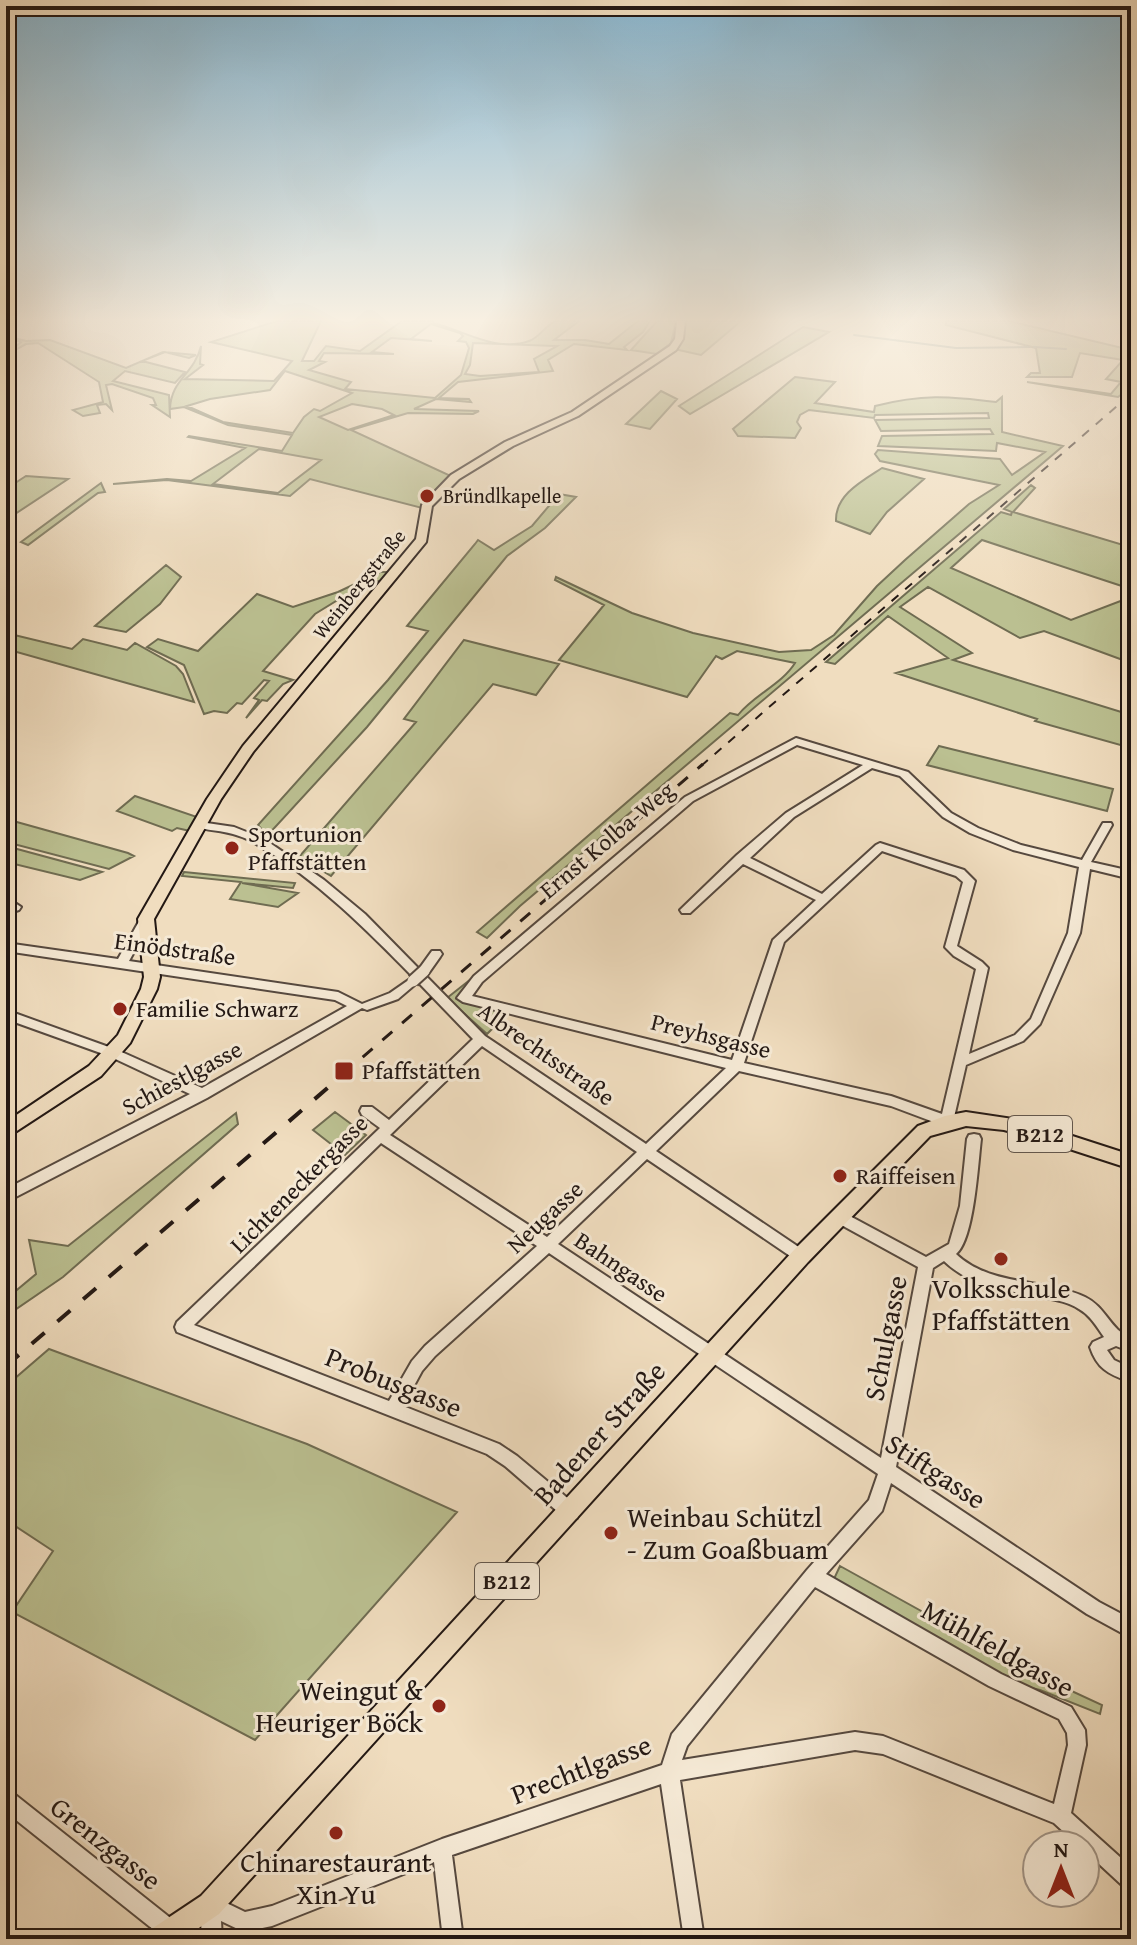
<svg xmlns="http://www.w3.org/2000/svg" width="1137" height="1945" font-family="'Gentium Book Plus',serif">
<style>
.green{fill:#bbc091;stroke:#6f6c52;stroke-width:2;fill-rule:evenodd}
.lines{fill:none;stroke-linecap:round;stroke-linejoin:round}
.stream{stroke:#6a7a71;stroke-width:2}
.minor-casing{stroke:#56493f;stroke-width:4}
.major-casing{stroke:#231814;stroke-width:4}
.minor{fill:#f5e9d5;fill-rule:evenodd}
.major{fill:#f0ddbf;fill-rule:evenodd}
.rail-far2{stroke:#231814;stroke-width:2;stroke-dasharray:9 9;stroke-linecap:butt}
.rail-far1{stroke:#231814;stroke-width:3;stroke-dasharray:13 13;stroke-linecap:butt}
.rail{stroke:#231814;stroke-width:4;stroke-dasharray:17 17;stroke-linecap:butt}
.minor-bridge-casing{stroke:#56493f;stroke-width:15;stroke-linecap:butt}
.minor-bridge{stroke:#f5e9d5;stroke-width:11}
.poi-dot{fill:#8f2418;stroke:#f5e9d5;stroke-width:3}
.labels{text-anchor:middle;stroke-width:6;stroke-linejoin:round;paint-order:stroke}
.far-poi-label{font-size:20px;fill:#231814;stroke:#f5e9d5;text-anchor:start}
.far-street-label{font-size:20px;fill:#231814;stroke:#f5e9d5}
.shield{fill:#f5e9d5;stroke:#62574e;stroke-width:2}
.shield-label{font-size:22px;font-weight:bold;fill:#231814}
.poi-label{font-size:24px;fill:#231814;stroke:#f5e9d5;text-anchor:start}
.street-label{font-size:24px;fill:#231814;stroke:#f5e9d5}
.near-poi-label{font-size:28px;fill:#231814;stroke:#f5e9d5}
.near-street-label{font-size:28px;fill:#231814;stroke:#f5e9d5}
</style>
<rect width="100%" height="100%" fill="#f0ddbf"/>
<filter id="stains"><feTurbulence type="fractalNoise" baseFrequency=".0025" numOctaves="4"/><feColorMatrix values="0 0 0 0 .2 0 0 0 0 .09 0 0 0 0 .02 0 0 0 .5 -.17"/></filter>
<radialGradient id="worn" r=".72"><stop offset=".6" stop-color="#630" stop-opacity="0"/><stop offset="1" stop-color="#630" stop-opacity=".3"/></radialGradient>
<path class="green" d="M277 321H321L302 361H314L326 346 360 351 402 321H434L433 323C463 330 496 353 529 341 539 338 545 326 554 322 561 319 572 321 579 321L554 340H585L609 344 638 321H650L643 332 624 347 627 350 574 344 548 360 553 371 458 382 439 398 469 399 471 402 436 399 414 409 479 411 473 414 408 413 351 430 453 477 422 508 310 479 290 496 167 480 113 484 167 479 191 481 245 448 188 437 189 436 282 451 292 435 228 425 184 407 170 409C171 379 194 375 201 346L200 364 203 365 185 379 274 381 292 361 211 342ZM431 324 460 333 463 336 458 341 466 342 469 348 461 375 435 398 345 389 351 382 309 370 325 362 319 361 324 353 394 354 372 352 391 338 432 341 411 339ZM473 343 557 346 534 359 539 372 480 376 465 374 470 365ZM285 371 352 393 320 411 314 409 304 417 293 433 223 422 187 406 210 399 270 390ZM352 404 382 409 394 415 348 430 319 417ZM259 449 321 460 278 493 213 484Z
M657 321H676L671 343 657 354 631 350Z
M683 321H741L701 355 674 349Z
M946 321H1009L1131 350V387L1118 397 1027 382 1111 394 1121 382 1106 379 1123 360 1080 353 1072 377H1027L1031 373H1040L1036 348 946 325Z
M803 327 829 332 690 414 679 406Z
M6 336 26 341 50 340 126 368 163 352 196 355 189 358 165 352 142 361 185 372 175 383 125 371 113 381 169 395 170 417 152 405H156L153 398 112 384 106 385 112 410 106 404 97 405 100 413 83 416 73 410 103 402 99 382 38 343 26 344 6 355 21 342Z
M795 377 835 382 815 403 874 412 875 406C922 394 948 396 996 402L1002 397V432L1063 446 520 906 487 938 477 932 730 713 738 715C754 695 782 684 795 663L737 651 722 659 716 656 687 697 559 660 604 605 555 580 556 577 632 613 693 633 779 652 811 650 834 635 877 586 905 560 969 504 999 485 880 461 875 454 878 450 1000 459 1012 475 1045 452 997 443 996 451 878 446 882 436 993 434 990 429 881 431 875 420 989 418 988 413 875 415 874 418 809 410 800 415 797 422 801 428 795 438 738 436 733 429Z
M661 391 677 399 650 429 626 424Z
M882 468 924 479 887 512 870 534 836 521C835 495 862 481 882 468Z
M26 476 68 479 6 520V489Z
M101 483 105 492 98 493 28 545 21 542Z
M1031 485 1035 488 1013 512 1123 545 1125 519 1129 520 1131 589 982 540 951 568 1071 620 1131 597V663L1044 631 1020 638 928 587 900 607 972 653 953 660 1131 715V748L1035 721 1037 719 896 673 948 658 888 616 835 664 826 662 1001 512 1011 515 1012 512 1004 509Z
M559 494 576 497 545 528 507 556 367 727 267 836 258 825 388 680 428 631 407 626 475 544 478 540 494 550 532 526Z
M166 565 181 577 160 604 126 632 95 626Z
M380 572H391L382 581H376L367 589 354 590 315 614 263 671 293 680 283 684 267 701 262 700 246 718 259 700 254 698 269 681 264 680 242 704 237 703 227 713 214 711 204 714 184 665 147 647 158 639 198 651 257 594 293 607 338 592Z
M6 633 72 649 83 639 127 650 135 643 176 666 183 674 194 702 6 649Z
M464 640 559 664 536 695 493 684 331 876 299 857 416 722 404 719Z
M939 746 1113 789 1107 811 927 765Z
M135 796 197 817 190 831 177 828 172 831 117 811Z
M6 819 128 853 134 856 109 869 6 842Z
M6 846 102 872 80 880 6 862Z
M184 872 295 883 293 888 242 883 298 893 278 907 230 899 241 882 182 876Z
M471 979 457 999 508 1013 487 1034 447 998Z
M335 1112 366 1135 345 1155 313 1130Z
M236 1113 238 1124 63 1277 6 1316V1299L36 1274 29 1240 68 1246Z
M49 1349 307 1444 457 1512 255 1740 12 1612 53 1551 6 1520V1386Z
M840 1566 1035 1674 1102 1705 1100 1714 1040 1690 1019 1685 833 1581Z"/>
<g class="lines">
<path class="stream" d="M854 335 956 348 1030 347
M1034 347 1066 349"/>
<defs>
<path id="minor" d="M796 738 908 772 951 813 978 828 1021 845 1082 860 1103 823H1111L1112 825 1091 862 1131 871V879L1090 869 1080 933 1040 1024 1023 1041 966 1065 952 1126 947 1127 891 1106 739 1071 656 1151 806 1252 808 1256 806 1260 801 1262 796 1260 647 1159 558 1244 881 1458 918 1267 836 1222 834 1218 836 1214 841 1212 846 1214 926 1257 949 1244 960 1206 967 1139 969 1135 974 1134 979 1135 981 1139C978 1164 974 1240 956 1254 991 1287 1044 1278 1085 1297 1106 1307 1110 1330 1131 1338V1352L1116 1346 1107 1350 1114 1360 1131 1368V1380L1128 1381C1108 1374 1097 1368 1090 1347L1093 1342 1104 1337C1097 1327 1090 1315 1079 1309 1067 1301 1051 1299 1037 1296 1003 1290 970 1286 944 1261L933 1268 896 1467 1099 1602 1131 1619V1638L1087 1614 891 1483 882 1511 826 1574 1001 1674 1071 1707 1085 1730 1086 1745 1071 1813 1131 1867V1890L1124 1887 1085 1851V1845H1078L1054 1823 883 1754 855 1750 680 1780 704 1939H684L661 1784 452 1855 463 1939H443L434 1862 272 1926 244 1932 221 1921 222 1939H202L200 1905 203 1898 210 1895 245 1912 272 1906 442 1839 662 1765 672 1734 807 1570 869 1500 878 1474 549 1253 435 1356 422 1371 403 1406 499 1444 517 1456 577 1506 579 1512 577 1518 571 1520 565 1518 505 1466 487 1454 177 1332 175 1327 177 1322 380 1128 362 1115 360 1111 362 1107H372L389 1120 473 1039 418 982 398 999 367 1010 362 1008 207 1098 6 1202V1189L190 1094 109 1056 6 1019V1010L117 1050 202 1088 347 1006 335 1000 6 951V943L118 959 142 916 146 915 152 919 129 961 338 992 362 1004 390 993 413 977C365 928 317 880 258 845 249 839 235 834 224 832 214 830 203 830 195 825L200 822 234 827 264 839 324 880 365 914 419 969 432 951H440L442 954 440 957 428 974 425 975 485 1036 646 1144 726 1068 463 1002 457 998 474 976 685 797ZM797 745 863 765 786 813 737 855 680 910 682 913H690L743 864 816 900 773 940 732 1060 472 996 482 982 693 801ZM872 768 900 776 943 817 970 833 1013 850 1079 867 1068 933 1031 1019 1015 1035 969 1054 988 968 982 962 957 946 975 881 964 870 880 843 876 845 822 894 750 858 794 817ZM882 851 956 876 963 882 945 947 954 956 976 969 942 1114 891 1096 744 1063 784 942ZM482 1046 637 1152 547 1237 390 1135ZM381 1143 537 1246 425 1346 412 1361 389 1401 194 1325ZM815 1587 989 1686 1059 1719 1067 1733 1068 1745 1054 1804 883 1736 855 1732 682 1760 687 1746Z
M15 903 21 907 19 910 6 914V906Z
M6 1791 13 1793 178 1924 181 1931 178 1938H164L6 1812Z"/>
<path id="major" d="M677 321H685L683 339 676 350 578 416 513 446 459 479 432 506 426 542 253 752 221 799 154 919 160 977 157 989 130 1043 101 1076 6 1138V1122L89 1066 118 1035 141 989 144 977 138 919 207 799 243 746 416 539 422 505 451 475 505 442 572 412 670 346 675 339Z
M966 1112 1026 1121 1131 1155V1169L1048 1142 1004 1130 966 1126 930 1136 808 1262 219 1914 183 1939H146L150 1930 201 1896 794 1250 918 1126 945 1116Z"/>
</defs>
<use href="#minor" class="minor-casing"/>
<use href="#major" class="major-casing"/>
<use href="#minor" class="minor"/>
<use href="#major" class="major"/>
<path class="rail-far2" d="M701 766 1131 394"/>
<path class="rail-far1" d="M343 1074 703 764"/>
<path class="rail" d="M6 1366 346 1072"/>
<defs>
<path id="minor-bridge" d="M413 981 424 971"/>
</defs>
<use href="#minor-bridge" class="minor-bridge-casing"/>
<use href="#minor-bridge" class="minor-bridge"/>
</g>
<linearGradient id="sky" x2="0" y2="1"><stop stop-color="#89b7d1"/><stop offset="0.54" stop-color="#f8f0e2"/><stop offset="1" stop-color="#f8f0e2" stop-opacity="0"/></linearGradient>
<rect width="1137" height="593" fill="url(#sky)"/>
<g class="poi-dot">
<circle cx="427" cy="496" r="8"/>
<circle cx="232" cy="848" r="8"/>
<circle cx="120" cy="1009" r="8"/>
<rect x="334" y="1061" width="20" height="20" rx="4"/>
<circle cx="840" cy="1176" r="8"/>
<circle cx="1001" cy="1259" r="8"/>
<circle cx="611" cy="1533" r="8"/>
<circle cx="439" cy="1706" r="8"/>
<circle cx="336" cy="1833" r="8"/>
</g>
<g class="labels">
<g class="far-poi-label">
<text x="443" y="503">Bründlkapelle</text>
</g>
<g class="far-street-label">
<text transform="translate(359 584) rotate(-51)" y="7">Weinbergstraße</text>
</g>
<g class="shield">
<rect x="1008" y="1116" width="64" height="36" rx="6"/>
<rect x="475" y="1563" width="64" height="36" rx="6"/>
</g>
<g class="shield-label">
<text x="1040" y="1142">B212</text>
<text x="507" y="1589">B212</text>
</g>
<g class="poi-label">
<text x="248" y="842">Sportunion<tspan x="248" dy="28">Pfaffstätten</tspan></text>
<text x="136" y="1017">Familie Schwarz</text>
<text x="362" y="1079">Pfaffstätten</text>
<text x="856" y="1184">Raiffeisen</text>
</g>
<g class="street-label">
<text transform="translate(607 840) rotate(-40)" y="8">Ernst Kolba-Weg</text>
<text transform="translate(175 949) rotate(8)" y="8">Einödstraße</text>
<text transform="translate(711 1036) rotate(14)" y="8">Preyhsgasse</text>
<text transform="translate(546 1054) rotate(35)" y="8">Albrechtsstraße</text>
<text transform="translate(182 1078) rotate(-28)" y="8">Schiestlgasse</text>
<text transform="translate(299 1184) rotate(-45)" y="8">Lichteneckergasse</text>
<text transform="translate(545 1217) rotate(-43)" y="8">Neugasse</text>
<text transform="translate(621 1267) rotate(34)" y="8">Bahngasse</text>
</g>
<g class="near-poi-label">
<text x="1001" y="1298">Volksschule<tspan x="1001" dy="32">Pfaffstätten</tspan></text>
<text x="627" y="1527" text-anchor="start">Weinbau Schützl<tspan x="627" dy="32">- Zum Goaßbuam</tspan></text>
<text x="423" y="1700" text-anchor="end">Weingut &amp;<tspan x="423" dy="32">Heuriger Böck</tspan></text>
<text x="336" y="1872">Chinarestaurant<tspan x="336" dy="32">Xin Yu</tspan></text>
</g>
<g class="near-street-label">
<text transform="translate(885 1338) rotate(-79)" y="10">Schulgasse</text>
<text transform="translate(394 1382) rotate(22)" y="10">Probusgasse</text>
<text transform="translate(599 1433) rotate(-48)" y="10">Badener Straße</text>
<text transform="translate(936 1471) rotate(33)" y="10">Stiftgasse</text>
<text transform="translate(998 1648) rotate(29)" y="10">Mühlfeldgasse</text>
<text transform="translate(581 1769) rotate(-21)" y="10">Prechtlgasse</text>
<text transform="translate(106 1843) rotate(38)" y="10">Grenzgasse</text>
</g>
</g>
<rect width="1137" height="1945" fill="none" stroke="#f0ddbf" stroke-width="32"/>
<rect x="8" y="8" width="1121" height="1929" fill="none" stroke="#231814" stroke-width="4"/>
<rect x="16" y="16" width="1105" height="1913" fill="none" stroke="#231814" stroke-width="2"/>
<g transform="translate(1061 1869)"><circle r="38" fill="#f5e9d5" stroke="#a19588" stroke-width="2"/>
<path d="M0-6L14 30L0 20L-14 30Z" fill="#8f2418"/>
<text y="-12" font-size="22" font-weight="bold" text-anchor="middle" fill="#231814">N</text>
</g>
<rect width="100%" height="100%" filter="url(#stains)"/>
<rect width="100%" height="100%" fill="url(#worn)"/>
</svg>
